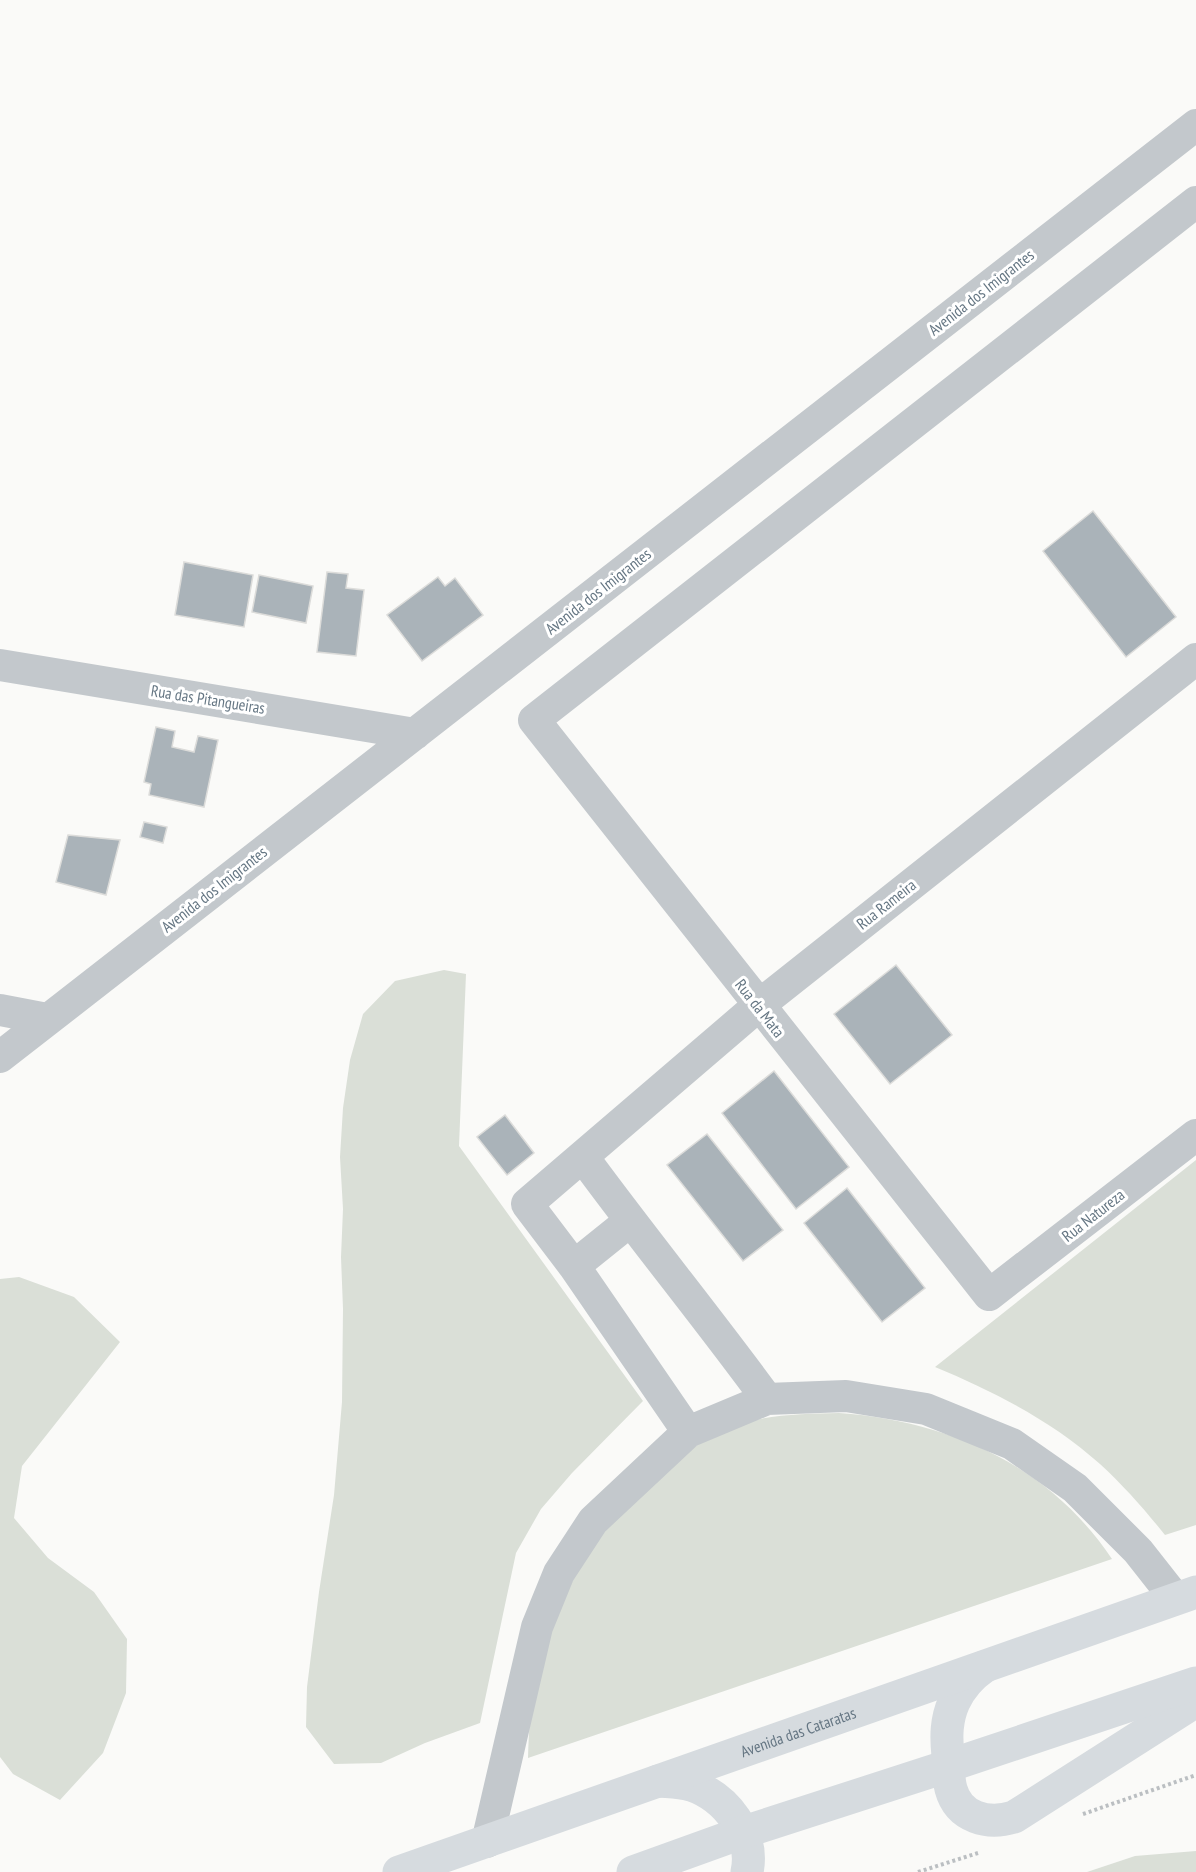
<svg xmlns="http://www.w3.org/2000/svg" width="1196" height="1872" font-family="'PT Sans Narrow',sans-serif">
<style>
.green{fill:#dadfd7}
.building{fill:#aab3b9;stroke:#dcdcda;stroke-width:1.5}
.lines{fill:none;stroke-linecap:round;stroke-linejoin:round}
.path{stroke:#bbbfc2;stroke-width:4;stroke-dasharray:3 3;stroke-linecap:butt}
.minor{stroke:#c3c8cc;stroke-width:32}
.major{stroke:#d6dbdf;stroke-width:33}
.labels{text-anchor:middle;stroke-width:6;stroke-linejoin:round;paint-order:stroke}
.street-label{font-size:16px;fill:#657683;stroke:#fff}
</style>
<rect width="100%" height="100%" fill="#fafaf8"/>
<path class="green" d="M444 970 466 974 459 1146 643 1401 572 1473 541 1509 516 1553 480 1723 425 1743 381 1763 334 1764 306 1727 307 1687 319 1592 334 1495 342 1402 343 1309 341 1257 343 1209 340 1157 343 1108 350 1060 363 1014 395 981Z
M1196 1160V1525L1165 1535C1145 1510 1124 1486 1100 1464 1052 1421 995 1392 935 1367Z
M19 1277 74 1297 120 1342 22 1466 14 1518 48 1558 94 1592 127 1639 126 1693 103 1753 60 1800 13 1774 0 1757V1279Z
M839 1413C949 1421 1049 1465 1112 1559L528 1758C529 1730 530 1700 537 1672 550 1623 576 1566 607 1526 617 1513 631 1502 643 1490 667 1465 698 1441 731 1427 764 1414 804 1414 839 1413Z
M1196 1851V1872H1087L1135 1856Z"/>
<path class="building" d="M1093 511 1176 617 1126 657 1043 551Z
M184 562 253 575 244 627 175 615Z
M327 572 348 574 346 588 364 590 356 656 317 652Z
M259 575 313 586 306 623 252 612Z
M438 577 445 586 455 578 483 615 422 661 387 615Z
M156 727 175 731 172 747 194 752 198 736 218 740 204 807 149 795 151 784 144 782Z
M144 822 167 827 163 843 140 837Z
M68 835 120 840 106 895 56 882Z
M896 965 952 1035 890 1084 834 1014Z
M774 1071 849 1167 796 1209 722 1113Z
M505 1115 534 1153 507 1175 477 1137Z
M707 1134 783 1230 743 1261 667 1165Z
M847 1188 925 1288 882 1322 804 1223Z"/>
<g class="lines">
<path class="path" d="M1083 1814 1196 1775
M918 1872 978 1853"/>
<path class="minor" d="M1196 202 534 720 989 1295 1196 1135
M0 665 415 734
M0 1010 47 1019
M0 1057 1196 125
M583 1157C643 1239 707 1317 767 1399
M574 1266 630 1221
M688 1432 574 1266 527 1204 758 1006 1196 659
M487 1842 537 1627 559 1573 593 1521 688 1432 767 1399 846 1396 926 1409 1012 1444 1075 1488 1138 1551 1175 1598"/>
<g class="major">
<path d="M984 1667C971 1676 961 1687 954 1702 946 1720 946 1737 948 1756 948 1767 948 1778 951 1789 959 1818 988 1825 1014 1817L1196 1701"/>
<path d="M658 1781C669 1782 680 1782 691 1785 726 1797 755 1834 747 1872"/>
<path id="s1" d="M399 1872 1196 1592"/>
<path d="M633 1872 744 1832 948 1766 1196 1683"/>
</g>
</g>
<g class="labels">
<g class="street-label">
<text transform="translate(981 292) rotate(-38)" y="6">Avenida dos Imigrantes</text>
<text transform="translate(598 591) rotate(-38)" y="6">Avenida dos Imigrantes</text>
<text transform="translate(208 699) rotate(9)" y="6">Rua das Pitangueiras</text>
<text transform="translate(214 889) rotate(-38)" y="6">Avenida dos Imigrantes</text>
<text transform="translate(886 904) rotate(-38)" y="6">Rua Rameira</text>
<text transform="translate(760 1008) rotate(52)" y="6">Rua da Mata</text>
<text transform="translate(1093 1215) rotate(-38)" y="6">Rua Natureza</text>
<text dy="6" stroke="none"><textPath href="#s1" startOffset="423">Avenida das Cataratas</textPath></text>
</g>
</g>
</svg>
